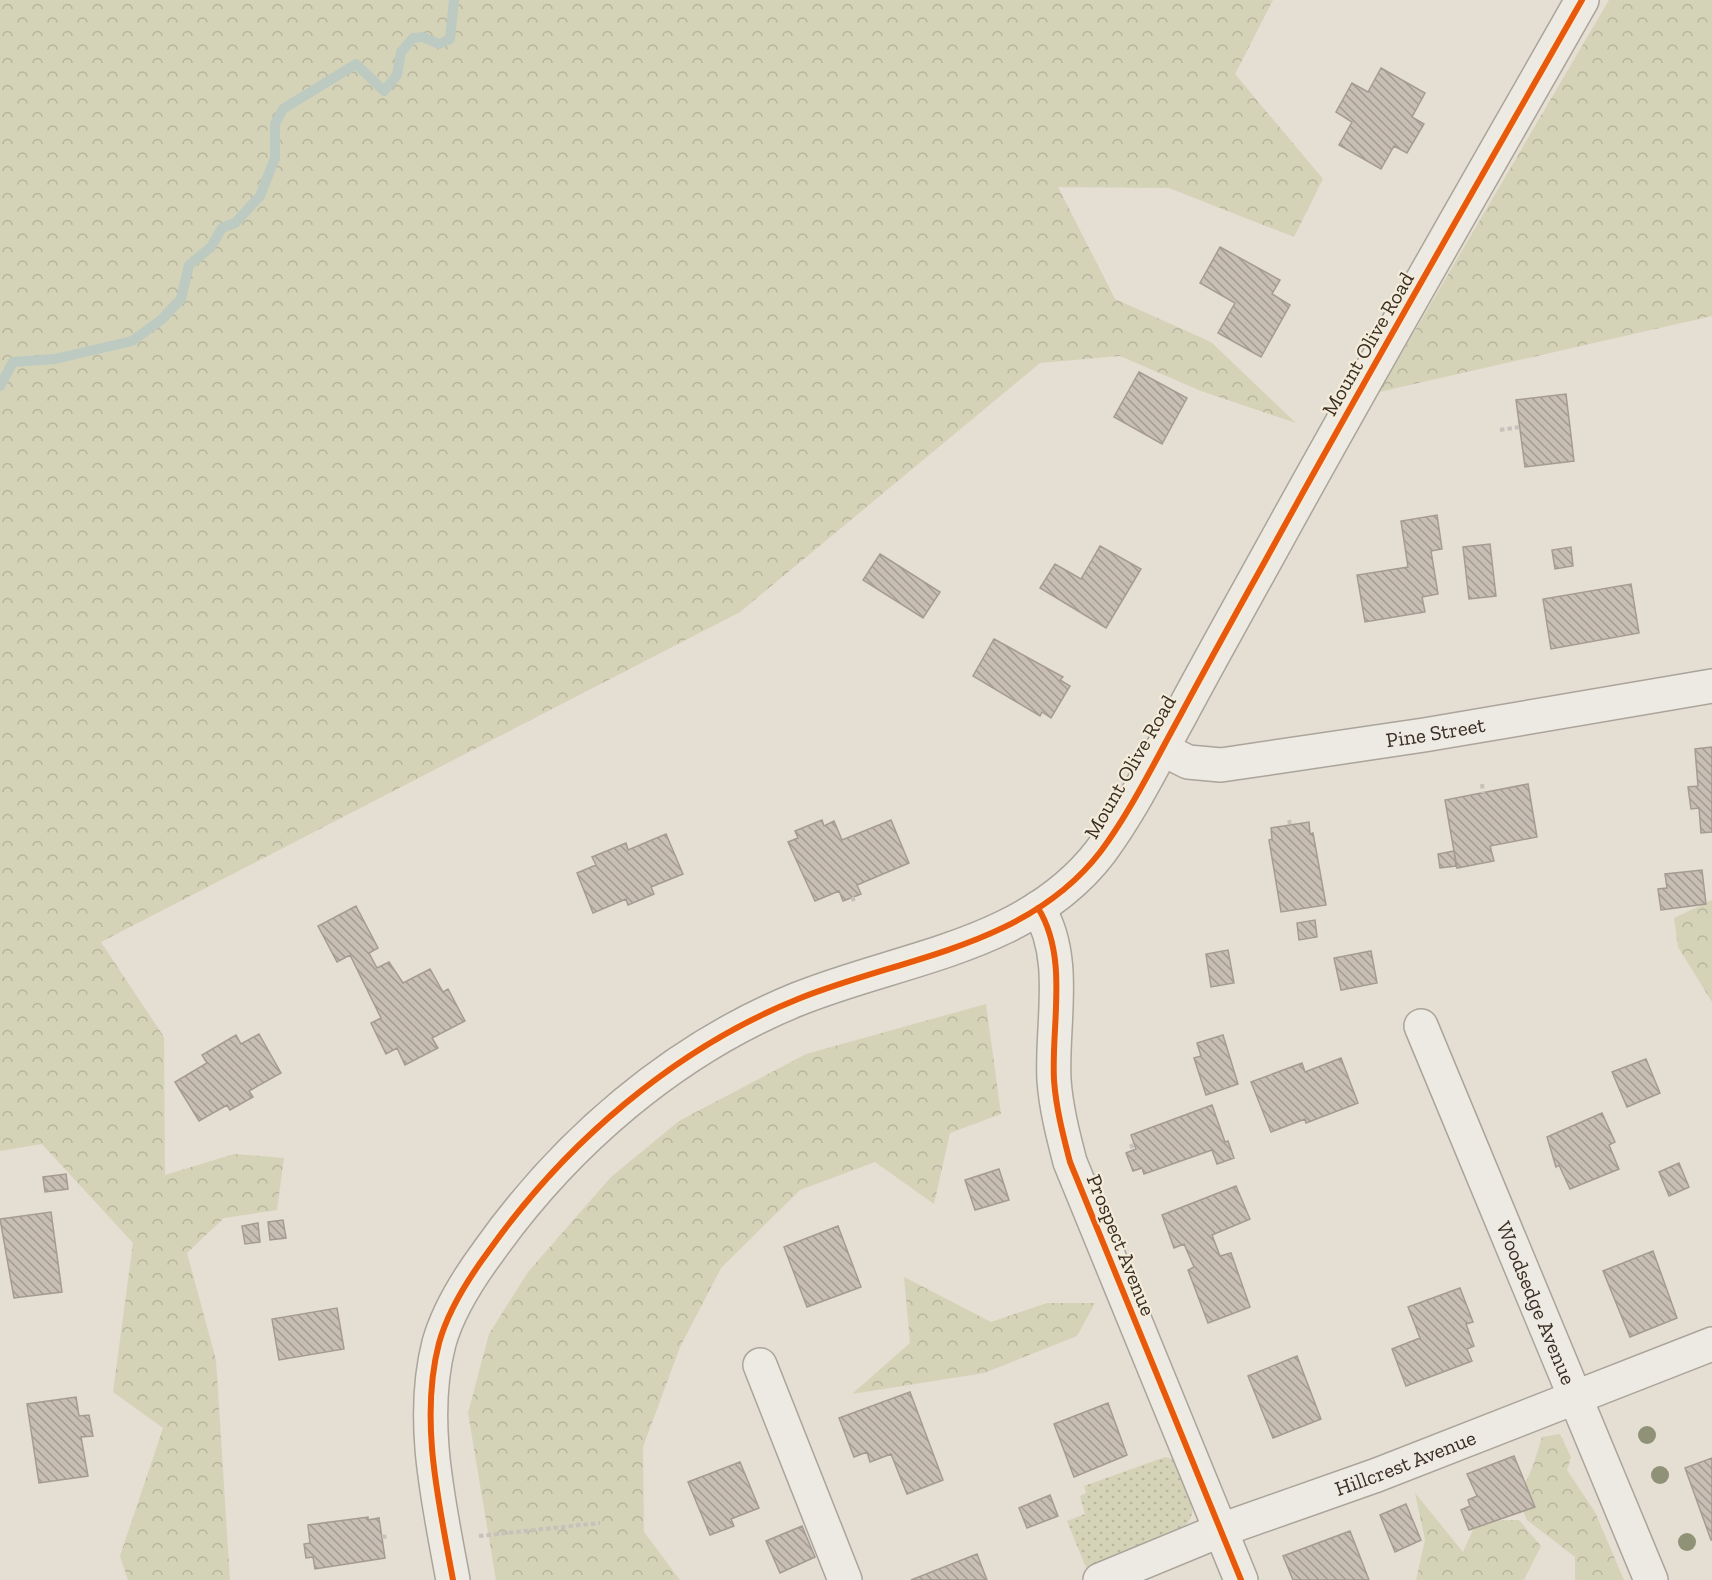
<svg xmlns="http://www.w3.org/2000/svg" width="1712" height="1580" font-family="'Zilla Slab',serif">
<style>
.grass{fill:url(#grass-dots)}
.forest{fill:url(#forest-crowns)}
.lines{fill:none;stroke-linecap:round;stroke-linejoin:round}
.stream{stroke:#bccac2;stroke-width:10}
.building{fill:url(#building-back-hatch);stroke:#a59b92;stroke-width:1.5}
.minor-casing{stroke:#aaa49b;stroke-width:36}
.tertiary-casing{stroke:#aaa49b;stroke-width:36}
.path{stroke:#c6c1ba;stroke-width:4;stroke-dasharray:4.5 3;stroke-linecap:butt}
.minor{stroke:#edeae3;stroke-width:33}
.tertiary{stroke:#edeae3;stroke-width:33}
.cycleway-casing{stroke:#f4ecda;stroke-width:10}
.cycleway{stroke:#e8590c;stroke-width:6}
.tree{fill:#909277}
.labels{text-anchor:middle;stroke-width:4.5;stroke-linejoin:round;paint-order:stroke}
.street-label{font-size:21px;fill:#3a2d23;stroke:#f4ecda}
</style>
<defs>
<pattern id="grass-dots" width="8" height="8" patternUnits="userSpaceOnUse" patternTransform="scale(1.5)"><rect width="8" height="8" fill="#d4d3b7"/><path d="M2 2h.1M6 6h.1" fill="none" stroke="#b7b59d" stroke-width="1.8" stroke-linecap="round"/></pattern>
<pattern id="forest-crowns" width="20" height="18" patternUnits="userSpaceOnUse" patternTransform="scale(1.5)"><rect width="20" height="18" fill="#d4d3b7"/><path d="M2 6a3 3 0 1 1 6 0M12 15a3 3 0 1 1 6 0" fill="none" stroke="#b7b59d"/></pattern>
<pattern id="building-back-hatch" width="6" height="6" patternUnits="userSpaceOnUse" patternTransform="scale(1.5)"><rect width="6" height="6" fill="#c8beb4"/><path d="M-1 5l2 2M0 0l6 6M5-1l2 2" fill="none" stroke="#a39b92"/></pattern>
</defs>
<rect width="100%" height="100%" fill="#e4ded3"/>
<path class="grass" d="M1165 1457 1176 1460C1183 1479 1203 1510 1185 1526L1087 1570 1067 1521 1085 1514 1080 1496 1086 1493 1084 1486Z"/>
<path class="forest" d="M0 0H1273L1235 74 1323 179 1294 237 1169 188 1058 187 1115 299 1211 342 1296 423 1201 391 1120 356 1040 363 740 612 101 942 164 1037 165 1175 234 1154 284 1158 277 1210 224 1218 187 1253 216 1360 230 1580H128L120 1556 163 1428 113 1392 133 1243 42 1144 0 1151Z
M1609 0H1712V316L1379 392Z
M1712 900V1002L1678 947 1674 918Z
M986 1004 1001 1114 950 1133 934 1204 875 1162 800 1190 721 1268 680 1347 643 1447 644 1532 680 1580H496L468 1413 489 1334 528 1272 611 1177 679 1121 806 1054Z
M904 1277 991 1322 1047 1303H1095L1077 1336 984 1373 852 1394 910 1343Z
M1560 1434 1571 1457 1567 1470 1595 1512 1624 1580H1575V1557L1527 1520 1518 1500 1533 1466 1542 1437Z
M1415 1493 1463 1552 1477 1521 1519 1520 1541 1546 1524 1580H1416L1425 1540Z"/>
<g class="lines">
<path class="stream" d="M0 386 13 362 55 359 132 341 161 320 181 299 189 265 211 247 222 228 235 223 260 196 275 158V124L283 109 356 64 384 91 397 75 401 52 413 38 423 37 439 44 450 39 454 0"/>
</g>
<path class="building" d="M1381 68 1425 93 1412 117 1424 124 1407 153 1394 146 1381 169 1339 145 1352 122 1336 112 1352 83 1368 92Z
M1220 247 1280 280 1272 294 1290 305 1261 357 1218 333 1235 303 1200 283Z
M1139 372 1187 398 1162 444 1114 417Z
M1566 394 1574 461 1525 467 1516 400Z
M1437 515 1442 549 1431 551 1438 594 1422 597 1425 612 1365 622 1357 575 1408 567 1401 521Z
M1490 544 1496 596 1469 599 1463 547Z
M1100 546 1141 569 1106 628 1040 588 1055 564 1081 579Z
M1571 547 1573 566 1555 569 1552 550Z
M880 554 940 592 923 618 863 580Z
M1631 584 1639 633 1551 649 1543 599Z
M994 639 1063 677 1060 680 1070 686 1051 718 1042 712 1040 716 973 676Z
M1712 747V832L1701 833 1699 808 1691 809 1688 787 1698 786 1695 749Z
M1528 784 1537 837 1490 846 1494 861 1457 868 1445 800Z
M822 820 824 826 834 821 842 840 891 820 909 863 857 885 861 894 843 901 839 891 815 901 788 842 798 838 795 831Z
M1309 822 1310 834 1313 833 1326 905 1281 912 1269 840 1272 839 1271 828Z
M666 834 683 874 651 887 654 894 628 905 626 899 593 913 577 873 596 865 592 857 626 843 628 850Z
M1454 851 1456 866 1440 868 1438 854Z
M1702 870 1706 904 1661 910 1658 889 1667 888 1665 874Z
M356 906 378 948 369 953 377 968 389 962 403 983 430 969 443 992 448 989 465 1021 432 1038 438 1048 405 1065 397 1048 386 1054 371 1023 381 1018 350 955 337 962 318 926Z
M1315 920 1317 937 1299 940 1297 923Z
M1228 950 1234 983 1211 987 1206 954Z
M1371 951 1377 983 1341 990 1334 958Z
M259 1034 281 1073 249 1091 253 1097 230 1110 227 1105 199 1121 175 1082 207 1063 202 1055 236 1035 241 1044Z
M1223 1035 1238 1084 1206 1095 1194 1058 1201 1056 1197 1043Z
M1341 1058 1358 1103 1306 1123 1305 1119 1271 1132 1251 1082 1302 1063 1305 1072Z
M1646 1059 1660 1093 1627 1107 1612 1072Z
M1212 1105 1225 1142 1228 1141 1234 1158 1217 1164 1212 1150 1144 1174 1142 1168 1133 1171 1126 1153 1136 1149 1131 1135Z
M1602 1113 1615 1142 1609 1145 1619 1169 1570 1189 1559 1165 1556 1167 1547 1137Z
M1679 1163 1689 1187 1669 1196 1659 1172Z
M999 1169 1009 1200 975 1210 965 1180Z
M66 1174 68 1189 45 1192 43 1177Z
M1236 1186 1250 1219 1212 1235 1220 1256 1231 1253 1250 1307 1208 1323 1188 1270 1194 1267 1184 1244 1174 1248 1162 1215Z
M51 1212 62 1292 14 1298 0 1219Z
M283 1220 286 1238 270 1240 268 1222Z
M258 1223 260 1242 245 1244 242 1226Z
M838 1226 861 1287 807 1307 784 1247Z
M1653 1251 1677 1318 1630 1337 1603 1271Z
M1460 1288 1473 1322 1466 1324 1474 1346 1467 1349 1472 1361 1406 1386 1392 1349 1420 1338 1408 1307Z
M337 1308 344 1349 279 1360 272 1319Z
M1297 1356 1321 1419 1273 1438 1248 1376Z
M910 1392 943 1480 907 1494 891 1454 870 1462 867 1452 854 1457 839 1418Z
M76 1397 79 1416 89 1415 93 1436 81 1437 88 1476 39 1483 27 1404Z
M1108 1403 1127 1455 1074 1477 1054 1424Z
M1514 1456 1535 1507 1469 1530 1461 1510 1470 1506 1468 1500 1477 1496 1467 1474Z
M1712 1458V1540H1711L1685 1468Z
M740 1462 759 1508 731 1519 734 1526 710 1535 688 1482Z
M1050 1495 1058 1516 1027 1528 1019 1508Z
M1406 1504 1421 1540 1395 1552 1380 1515Z
M368 1517V1520L379 1518 385 1558 315 1569 313 1557 306 1558 304 1544 310 1543 308 1525Z
M802 1526 815 1557 780 1573 766 1541Z
M1350 1531 1369 1580H1293L1283 1556Z
M977 1554 987 1580H911Z"/>
<g class="lines">
<defs>
<g id="minor">
<path id="s1" d="M1162 749 1188 762 1221 765 1424 735 1712 686"/>
<path d="M1038 908C1069 958 1051 1024 1054 1080 1056 1108 1063 1135 1070 1162L1241 1580"/>
<path id="s2" d="M1421 1026 1651 1580"/>
<path d="M760 1365 845 1580"/>
<path d="M1100 1580 1221 1530"/>
</g>
<g id="tertiary">
<path id="s3" d="M1221 1530 1377 1475 1712 1344"/>
<path d="M453 1580C439 1503 419 1420 439 1343 448 1311 468 1279 488 1252 565 1143 674 1049 798 999 902 957 1028 947 1101 851 1132 809 1155 761 1180 716 1211 658 1243 601 1275 543 1375 361 1479 181 1582 0"/>
</g>
</defs>
<use href="#minor" class="minor-casing"/>
<use href="#tertiary" class="tertiary-casing"/>
<path class="path" d="M1500 430 1520 427
M1482 784 1483 793
M1289 820 1290 824
M852 897 855 903
M1131 1144 1133 1150
M479 1536 600 1523
M382 1537 388 1536"/>
<use href="#minor" class="minor"/>
<use href="#tertiary" class="tertiary"/>
<defs>
<path id="cycleway" d="M1038 908C1069 958 1051 1024 1054 1080 1056 1108 1063 1135 1070 1162L1241 1580
M453 1580C439 1503 419 1420 439 1343 448 1311 468 1279 488 1252 565 1143 674 1049 798 999 902 957 1028 947 1101 851 1132 809 1155 761 1180 716 1211 658 1243 601 1275 543 1375 361 1479 181 1582 0"/>
</defs>
<use href="#cycleway" class="cycleway-casing"/>
<use href="#cycleway" class="cycleway"/>
</g>
<g class="tree">
<circle cx="1647" cy="1435" r="9"/>
<circle cx="1660" cy="1475" r="9"/>
<circle cx="1687" cy="1542" r="9"/>
</g>
<g class="labels">
<g class="street-label">
<text transform="translate(1368 344) rotate(-60)" y="7">Mount Olive Road</text>
<text dy="7" stroke="none"><textPath href="#s1" startOffset="279">Pine Street</textPath></text>
<text transform="translate(1130 767) rotate(-60)" y="7">Mount Olive Road</text>
<text transform="translate(1121 1245) rotate(68)" y="7">Prospect Avenue</text>
<text dy="7" stroke="none"><textPath href="#s2" startOffset="300">Woodsedge Avenue</textPath></text>
<text dy="7" stroke="none"><textPath href="#s3" startOffset="196">Hillcrest Avenue</textPath></text>
</g>
</g>
</svg>
